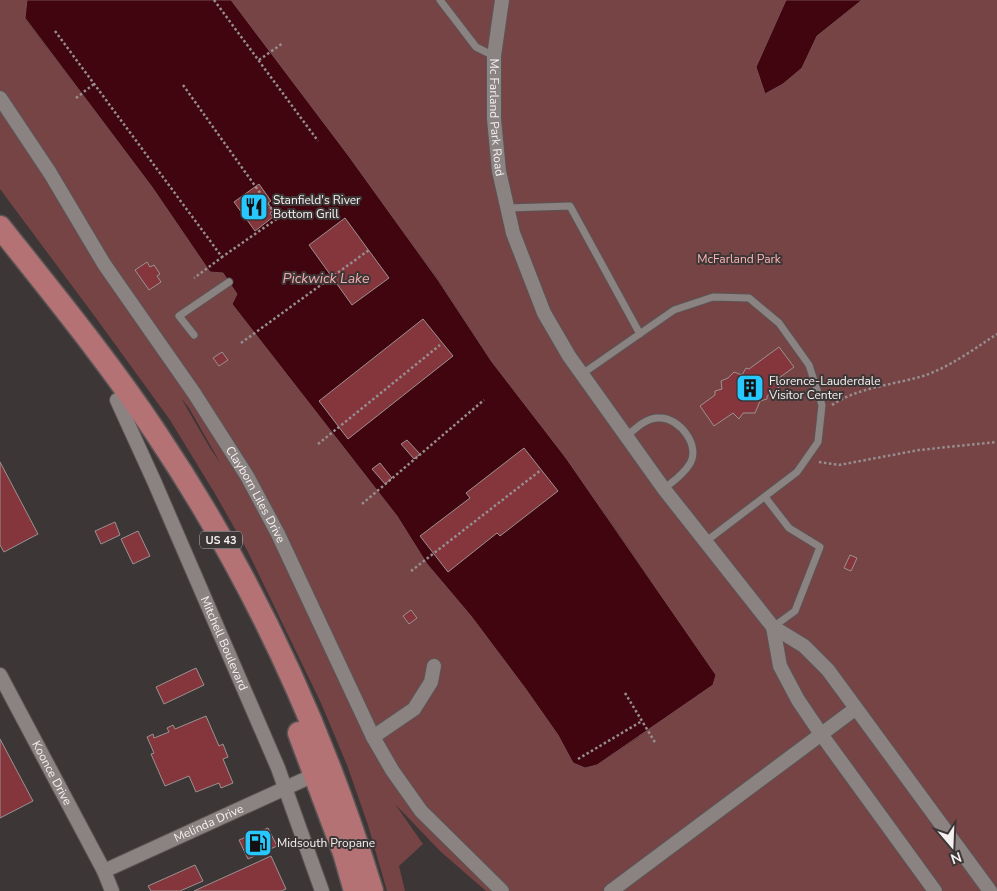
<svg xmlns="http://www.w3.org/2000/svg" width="997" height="891" font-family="'Nunito Sans',sans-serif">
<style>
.green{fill:#774446;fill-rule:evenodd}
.water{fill:#40050f;stroke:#774c53}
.building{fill:#85363c;stroke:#9a9292}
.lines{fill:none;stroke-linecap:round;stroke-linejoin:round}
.service-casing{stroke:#5a5454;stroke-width:9}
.minor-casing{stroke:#5a5454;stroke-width:16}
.trunk-casing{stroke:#5a5454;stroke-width:25}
.path{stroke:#968f8f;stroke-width:2.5;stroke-dasharray:2.5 2.5;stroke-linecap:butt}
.service{stroke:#8b8282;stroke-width:7}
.minor{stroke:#8b8282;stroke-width:14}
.trunk{stroke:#b47274;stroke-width:22}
.labels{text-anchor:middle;stroke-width:4;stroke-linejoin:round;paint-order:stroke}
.shield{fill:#3d3636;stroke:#beb9b9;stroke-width:1}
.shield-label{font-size:11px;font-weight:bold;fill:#f6f1f1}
.street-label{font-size:12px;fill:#f6f1f1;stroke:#3d3636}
.poi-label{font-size:12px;fill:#f6f1f1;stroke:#3d3636;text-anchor:start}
.park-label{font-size:12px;fill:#feb6b7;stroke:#3d3636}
.water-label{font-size:14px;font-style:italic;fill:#f2abad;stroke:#3d3636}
</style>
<rect width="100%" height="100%" fill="#3d3636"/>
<path class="green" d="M0 0H27L25 19 152 187 210 272 223 273 237 294 232 304 397 516 427 564 471 616 525 688 558 735 573 762 585 768 597 765 639 737 652 582 609 519 492 362 438 279 385 207 231 0H997V891H486L440 851 395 804 423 844 399 866 405 891H387L368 825 347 765 321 703 247 550 214 492 170 420 96 318 0 189ZM181 398 189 408 221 464 210 448Z"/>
<path class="water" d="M27 0H231L348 155 438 280 492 362 566 458 716 675 713 685 597 765 585 768 573 763 558 735 525 688 471 616 427 564 397 516 232 304 237 294 223 273 210 272 152 187 25 18Z
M786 0H862L817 36 802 68 783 84 765 94 756 67Z"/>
<path class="building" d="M259 184 271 201 268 203 273 211 270 213 273 217 255 231 234 202Z
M345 218 389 278 352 305 309 245Z
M147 262 150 267 154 265 160 274 157 276 161 282 149 290 135 270Z
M423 319 453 356 348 439 319 401Z
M779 347 794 367 779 378 783 384 767 396V399L760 401 755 413H743L739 419 733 413 714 426 700 406 715 395V391L722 389 721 381 728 378 734 372 742 375 746 368 749 369Z
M222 352 228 360 219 366 213 358Z
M407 440 420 454 414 459 401 444Z
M524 448 558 491 500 536 497 533 448 572 420 536 470 498 466 493Z
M0 462 38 534 4 552 0 545Z
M380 463 392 478 385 484 372 469Z
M115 522 120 535 101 544 95 531Z
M138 531 150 556 133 564 121 539Z
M850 555 857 558 851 571 844 568Z
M411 610 417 618 409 624 403 616Z
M196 668 204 685 164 704 156 687Z
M206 716 219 746 223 744 228 757 223 759 233 783 221 788 219 783 196 792 189 776 165 786 151 754 154 753 147 737 153 734 154 738 169 732 167 728 173 725 175 729Z
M0 739 33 801 0 818Z
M268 828 277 846 248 859 239 840Z
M271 856 286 889 281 891H194Z
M195 865 203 881 180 891H151L148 886Z"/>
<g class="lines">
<defs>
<path id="service" d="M440 0 476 47 494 56
M506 208 570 206 640 334
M194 335 179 316 229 282
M582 374 674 310 713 297 749 298 779 323 809 365 822 405 818 442 797 472 705 542
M627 436C636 428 647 417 660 418 680 418 702 447 689 465 683 475 672 482 664 489
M765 497 789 528 820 547 795 611 773 627"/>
<g id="minor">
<path id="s1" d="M502 0 494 56V119L499 171 513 233 544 313 569 356 664 489 773 627 804 646 828 670 990 891"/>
<path id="s2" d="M0 98 50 173 104 264 194 393 247 476 278 534 373 737 392 770 421 811 502 891"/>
<path id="s3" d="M117 400 154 481 278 768 322 891"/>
<path d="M773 627 780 666 798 700 821 734 935 891"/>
<path id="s4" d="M0 675 104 871 112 891"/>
<path d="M373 737 414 709 431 682 434 666"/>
<path id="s5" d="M104 871 314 775"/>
<path d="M611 891 855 709"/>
</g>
<path id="trunk" d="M0 227C54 295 108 361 156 433 250 573 323 730 372 891
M299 733 344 853 355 891"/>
</defs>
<use href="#service" class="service-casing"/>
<use href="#minor" class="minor-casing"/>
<use href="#trunk" class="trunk-casing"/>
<path class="path" d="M214 0 318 141
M55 31 222 257 194 278
M259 60 283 43
M183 85 278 218 222 257
M76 98 94 84
M241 343 369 250
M832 405C859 387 893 385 923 376 950 367 974 349 997 334
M318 444 440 345
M819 462 839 465 919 450 997 442
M362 504 484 400
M411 571 541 470
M625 693 656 744
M578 759 642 721"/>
<use href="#service" class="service"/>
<use href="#minor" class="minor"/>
<use href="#trunk" class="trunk"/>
</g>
<defs>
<symbol id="restaurant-square" viewBox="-11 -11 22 22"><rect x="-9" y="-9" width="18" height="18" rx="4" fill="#27c8ff" stroke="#3d3636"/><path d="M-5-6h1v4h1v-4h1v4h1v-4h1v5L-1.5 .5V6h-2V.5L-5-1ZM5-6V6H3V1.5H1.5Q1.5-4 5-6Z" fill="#111"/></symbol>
<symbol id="building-square" viewBox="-11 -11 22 22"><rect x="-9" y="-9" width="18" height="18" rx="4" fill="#27c8ff" stroke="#3d3636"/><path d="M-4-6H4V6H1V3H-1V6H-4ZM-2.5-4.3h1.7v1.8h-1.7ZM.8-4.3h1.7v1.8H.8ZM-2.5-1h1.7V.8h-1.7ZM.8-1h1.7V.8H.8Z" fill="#111"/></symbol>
<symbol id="fuel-square" viewBox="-11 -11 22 22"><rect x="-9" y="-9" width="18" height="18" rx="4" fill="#27c8ff" stroke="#3d3636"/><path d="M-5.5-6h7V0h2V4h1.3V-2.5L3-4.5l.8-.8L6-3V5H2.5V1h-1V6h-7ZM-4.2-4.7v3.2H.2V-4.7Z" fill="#111"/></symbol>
</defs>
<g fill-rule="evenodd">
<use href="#restaurant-square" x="238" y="191" width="32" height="32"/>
<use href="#building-square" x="734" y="372" width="32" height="32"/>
<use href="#fuel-square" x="242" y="827" width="32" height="32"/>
</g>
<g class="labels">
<rect class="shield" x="200" y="531.5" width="42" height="17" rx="4"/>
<g class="shield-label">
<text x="221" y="544">US 43</text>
</g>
<g class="street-label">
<text dy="4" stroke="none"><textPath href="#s1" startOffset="118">Mc Farland Park Road</textPath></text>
<text dy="4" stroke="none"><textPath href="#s2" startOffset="472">Clayborn Liles Drive</textPath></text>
<text dy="4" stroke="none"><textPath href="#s3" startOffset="266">Mitchell Boulevard</textPath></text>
<text dy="4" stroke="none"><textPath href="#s4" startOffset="111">Koonce Drive</textPath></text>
<text dy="4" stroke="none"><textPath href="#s5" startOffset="115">Melinda Drive</textPath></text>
</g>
<g class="poi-label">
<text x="273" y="204">Stanfield's River<tspan x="273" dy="14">Bottom Grill</tspan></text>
<text x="769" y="385">Florence-Lauderdale<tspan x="769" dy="14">Visitor Center</tspan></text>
<text x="277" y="847">Midsouth Propane</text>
</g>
<g class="park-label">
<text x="739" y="263">McFarland Park</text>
</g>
<g class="water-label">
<text x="326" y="283">Pickwick Lake</text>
</g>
</g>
<g transform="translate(952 846) rotate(161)" stroke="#3d3636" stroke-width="4" paint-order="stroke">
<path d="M0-4L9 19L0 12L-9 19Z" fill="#f6f1f1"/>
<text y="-8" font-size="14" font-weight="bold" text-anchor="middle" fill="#f6f1f1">N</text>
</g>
</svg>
